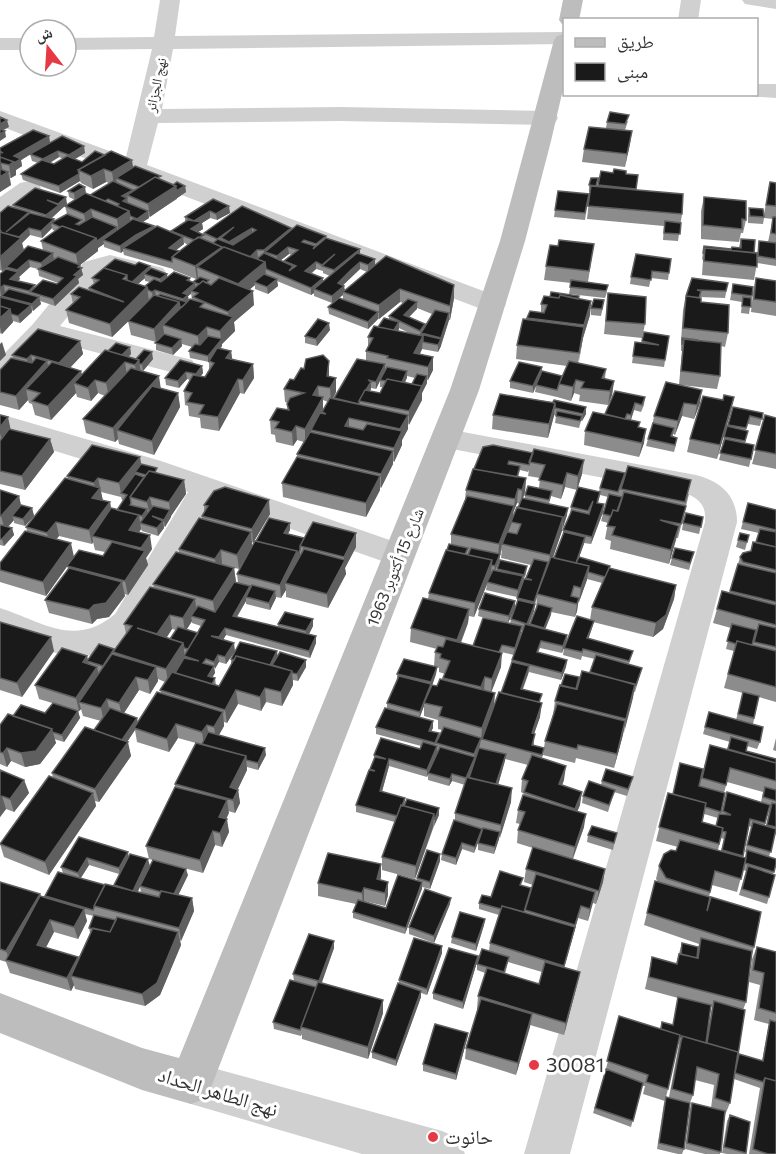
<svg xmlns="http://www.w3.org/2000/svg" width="776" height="1154" font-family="Commissioner,'Noto Naskh Arabic',sans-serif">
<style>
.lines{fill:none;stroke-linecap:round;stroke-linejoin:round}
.street{fill:#d0d0d0;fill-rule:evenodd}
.secondary{fill:#bdbdbd;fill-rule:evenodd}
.wall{fill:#8c8c8c;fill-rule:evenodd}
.shaded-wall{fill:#5f5f5f}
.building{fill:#1a1a1a;stroke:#5f5f5f;stroke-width:1.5}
.poi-dot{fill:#e63946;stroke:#fff;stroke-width:2}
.labels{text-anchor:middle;stroke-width:6;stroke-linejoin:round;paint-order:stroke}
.far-street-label{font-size:14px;fill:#333;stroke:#fff}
.street-label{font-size:16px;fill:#333;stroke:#fff}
.near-poi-label{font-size:20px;fill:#333;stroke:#fff;text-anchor:start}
.near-street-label{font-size:20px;fill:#333;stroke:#fff}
</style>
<rect width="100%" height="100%" fill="#fff"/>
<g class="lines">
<path class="street" d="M160 0H180L175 36 564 32V44L173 49 162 109 340 107 547 111 555 113 558 118 555 123 547 125 340 121 158 123 147 165 502 298 506 304 502 310 493 312 484 310 0 126V111L126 157 152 49 66 50V38L154 37Z
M681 0H701L698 20H678Z
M742 0H776V9L745 4Z
M0 38H30V50H0Z
M756 84H776V98L748 96 756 94Z
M29 181 38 183 41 188C33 200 14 212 0 215V197L20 183Z
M110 255 163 268 167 274 163 280C142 285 123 267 102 274L60 326 192 360 196 366 192 372 182 375 49 340 10 381 0 384V358L33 324 84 262Z
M0 414 161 461 410 547 415 555 410 563 399 567 214 502 139 632C92 673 51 653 0 634V608C43 622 75 648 115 614L188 492 0 434Z
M447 429 696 475C720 481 737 495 737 522L570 1154H524L705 522C706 507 702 501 688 494L436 446 432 439 436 432Z
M191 1062 442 1131 458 1138 465 1154H362L191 1104 175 1098 169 1083 175 1068Z"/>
<path class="secondary" d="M563 0H583L579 20H564V25L562 24 559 20Z
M564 34V85L551 141 525 241 479 390 207 1098 191 1104 142 1090 0 1033V993L142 1048 179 1058 450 390 500 241 554 40 557 36Z"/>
</g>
<path class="wall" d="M628 121 625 130 632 131 625 167 582 162 584 149 606 128 607 122Z
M49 136 50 143 85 153 75 159 82 162 133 168 173 185 185 186 186 192 177 198V199L149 217V218L143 222 154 228 172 232 171 231 185 222V217L213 199 230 213 217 220 210 218 202 223 203 229 198 232 204 235V233L242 206 291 228V230L326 236 327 238 360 254 375 259V266L454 285V298L450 320H449L441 346 438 352 422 349 420 354 433 357V370L428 380H427V383L422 393V400L408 425V429L402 440V445L394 462 393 461V464L381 488 380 487V490L366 517 283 497 282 483 297 457V454L304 442 297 440 293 446 276 442 275 435 271 434 270 420 287 410 288 403 285 402 284 389 294 380 329 376 336 392 333 398H334L366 360V351L368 346V337L378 327 389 320V316L403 303 400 302 379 319H378L368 329 329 314 328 307 343 300V295L332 303 314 296V293L311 295 277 281 278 286 268 294 255 289V285L249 290 254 305 234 322 235 331 222 344V346L221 348 231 351 232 360 253 364 254 378 244 394 240 393 219 431 201 428 200 418 189 416 188 406 185 405 184 391 190 380 187 379 179 388 166 385 165 378 202 366 203 373 201 376 205 377 209 369V362L190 358 189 351 192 347 182 344V346L173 355 156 350V342L131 335 128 321 136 314 112 337 69 323 66 310 73 304 71 294 89 291V288L94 284 92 278 135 265 167 274V277L190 278V282H193L196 279 173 270V269L124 255 123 251 121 253 104 247V244L98 248V251L80 265 83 275 78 279 79 283 55 306 40 301 41 304 33 311 32 310V312L20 323 13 321V322L2 334 0 333V297H2L1 296 5 292 0 296V274L6 269 2 271 0 270V213L14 208 13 205 35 188 67 204 52 218 54 221 67 214 65 206 75 200 69 197 68 191 90 195 109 183 106 182 93 189 81 183 80 181 60 193 23 180 21 174 38 163 32 161 30 154 21 160 22 166 16 170V175L11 178H10L11 185 0 192V148ZM59 157 63 159 54 164 50 163ZM52 228 53 230 55 231 41 241 43 250H24L22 243 30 235 42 238ZM183 242 188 245 179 251 176 250 184 244ZM289 254 292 255 284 261 285 262 280 261ZM30 267 38 269 39 276 58 283 35 287 17 281 20 279 19 277ZM316 269 323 271V273L330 276 323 281 311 274ZM360 269 367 272 345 291 344 286 343 285ZM145 278V281L150 282 145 286 138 284ZM191 293 192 300 189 301 188 296ZM417 308 432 314 425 326V324L409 317ZM399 328 409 333 398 331ZM407 376 415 378 412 384 405 382ZM380 380V387H383L380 393 370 391 371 388 376 389ZM323 400 328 402 323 410Z
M601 171 626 174 636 190 682 214 678 241 663 240 664 226 587 219 590 192H589V185L598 187Z
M770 182 776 183V266L757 263 754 280 702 275 703 260 702 259 704 246 731 249 739 247 741 239 754 253 757 260 759 241 768 242 773 219 764 218 763 224 748 223V215L749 208 764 214Z
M589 194 585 220 554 217 555 210Z
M704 197 746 220 743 233H741L739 242 701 239V211Z
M592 257 588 282 607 292 605 298 569 294 571 283 544 280 546 266Z
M671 259 668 280 651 278 649 287 630 284 631 277Z
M692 278 728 283 725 298 700 297V298L701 302 728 333 725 347 721 346 720 376 717 389 681 385 700 403 694 419 682 416 675 435 673 434V437L676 445 674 452 646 446 648 439 652 427 654 416 679 385 682 351H681V342L683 310 686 296Z
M756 278 776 281V316L751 312 753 292Z
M733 284 753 287 749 314 741 313 742 302 730 300Z
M608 293 645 324 642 338 604 334Z
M579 299 591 301 590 315 583 338 578 363 606 369 605 379 614 381 612 395 608 405 579 401 580 395 574 393 571 401 557 397 558 395 557 397 535 392 536 386 533 393 510 388V381L541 373 562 376 567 366 516 359 517 345 527 318 541 312V304Z
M603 307 601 316 591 315V308Z
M330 330 317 346 305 343V336Z
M644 332 669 336 664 367 632 363 635 342 642 343Z
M80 341 83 354 70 368 81 371 82 375 108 351 130 347 131 354 128 357 136 359H153L143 371 161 388 178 393 180 407 154 455 119 444 118 439 115 442 86 433 83 419 105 396 98 393 91 401 77 397 76 393 51 420 35 415 32 404 29 403 28 400 19 410 0 405V370L13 358 12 355Z
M500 394 586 407V414L582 421H581L579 428 555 423 556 416 554 415 548 438 492 429 493 415Z
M645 397 644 405 641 412 634 410 631 420 639 428 644 443 639 457 584 445 585 431Z
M734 397 717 459 687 452 690 439 723 400Z
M733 407 763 413 760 426 748 424 746 430 748 431 745 443 754 445 749 467 719 460 723 444H722L724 437 728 426Z
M0 415 11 430 50 439 54 452 25 490 0 484Z
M765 415 776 418V469L752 464Z
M483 447 582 474 577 490 565 487 561 499 551 496 549 504 567 515 553 557 554 558 563 534V530L570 514 571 507 599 491 600 488 624 479 689 494 678 538H676L669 564 610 549 611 541 605 539 608 523 601 521 603 514 608 497 600 495 598 503 604 504 603 512 591 544 584 543 579 557 610 566V568L676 585 674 599 663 629 653 637 593 622 592 628 588 639 633 651 629 664 640 675 635 692H634L614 768 576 758 575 763 543 755 545 741 553 715 555 701 561 686 579 677 578 684 590 673 595 659 582 656 581 660 563 655 564 648 590 620 592 607 602 583 587 579 579 602 578 601 577 611 575 617 551 612 545 629 567 635 566 642 562 653 540 648 538 653 567 660 566 667 561 680 529 672 523 689 540 703V717L534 733V745L544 748 542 758 564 780 562 785 580 805 577 811 584 827 573 859 605 869 603 882 596 904 593 903 588 921 578 918 564 968 580 972 564 1035 530 1025 516 1075 465 1059 466 1048 478 1009H477L478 996 485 973 477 970V964L489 951 490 943 499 915 479 909V903L522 886 531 892 533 885 524 882 526 869 533 848 517 843 518 830 520 824 516 823 518 810 524 795V794L521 792 522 779 528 765 505 759 498 785 511 802 494 854 478 850V842L474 853 462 849 456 865 441 860 442 854 455 821V813L465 785 452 781 449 786 428 780V773L427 777 389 766 382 792 405 798V803L439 808V815L434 826 415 879 382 870V857L395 822 356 812V805L370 770 374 758V755L420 749 421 746 376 734V727L387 708V703L397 679V674L434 666 435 652 437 649 410 642 411 628 428 599 429 593 447 550 451 545V534L465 500 466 490ZM520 470 528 472 529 470 528 476 540 478 539 488 525 495V498H523L525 492 526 478 518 477ZM517 503 520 504 513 518V513ZM502 549 501 558 531 565 517 598V603L511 619 510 624 508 623 515 608V601L479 609 478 616 489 619 473 646 461 643 468 623 469 616 474 617 487 584 486 590 517 597 526 574 527 566 497 569V570H496L499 561 500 555ZM537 598 536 608H537L530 625H529L534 611 535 604ZM521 629 523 630 512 660V664L501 693 494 705 491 692 501 667V652L514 655ZM437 667 439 668V672L445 674 443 679 437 686 432 685 436 674ZM424 706V716L438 720V729L442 730 438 739 431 731 433 728 420 717ZM508 962 542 972 539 984 505 974Z
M140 457 141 464 158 473 184 480 186 494 171 516V517L165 527 164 526V528L158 536 142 531 141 529 139 532 152 549 146 558 148 565 128 595 124 594 125 596 109 617 97 619 92 624 49 613 45 600 68 569 67 566 46 596 0 582V570L27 531 26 527 68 479 67 476ZM101 492 121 497 122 500 123 501 117 510 111 508 110 502 103 501ZM59 536 92 544 93 542 95 550 105 552 103 556 74 557 56 539Z
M0 490 19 496 21 506 32 508 34 516 25 526 14 523V520L8 527 12 528 14 535 4 546 0 545Z
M748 503 776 510V702L759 697 753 724 760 742 757 749 747 746 746 751 776 759V835L775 834 769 857 776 864 773 874 769 897 767 904 739 895 746 871 743 870 737 892 712 885 709 897 707 911 754 947 752 955 746 1002 743 1010 735 1069 739 1054 762 1061 769 1024 754 1020 760 985 749 982 752 959 757 947 776 952V1154H749L760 1088 734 1079 730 1103 725 1115V1114L720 1154H705L685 1149 690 1109 692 1103 711 1108 714 1085 695 1080 693 1095 690 1103 684 1149 682 1154H678L657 1149 664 1103 666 1097H669L679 1044H678L668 1089 665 1101 643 1094 645 1086H642L631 1127 593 1113 605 1073 619 1016 660 1029 662 1022 673 1025 678 998 645 989 652 957 676 964 682 943 698 947 699 944 644 925 655 881 658 882 656 879 659 866 676 851 678 847 656 841 668 793 673 794 699 786 710 745 727 749 730 742 703 734 709 712 736 720 743 693 724 688 734 651 726 649 731 628 713 623 717 609 730 593 740 557 751 551 756 542 759 533 741 529ZM727 782 763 792 761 802 727 792 721 814 725 793H724ZM769 806 770 807 766 826 765 825ZM704 814 718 818 716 826 702 822ZM749 826 751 827 745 852H747L745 858 743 857ZM721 838 724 839 721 851 718 850ZM711 1007H712L706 1043Z
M204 505 270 514 253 543 252 542V546L290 523V530L288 534 304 538 356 533V547L345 568 346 574 328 608 286 597V590L281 598 276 597 270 610 246 604V601L237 617 278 627V624L313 619V626L309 634 316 636V643L310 658 226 635 223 640 235 651 226 664 219 662 214 668 215 673 212 677 215 678 216 685 219 686 231 664V659L278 656 306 667 298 681 293 680V685L282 706 266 702 261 711 238 704 227 723 224 722V726L219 735 266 755 258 770 247 767V770L238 789 240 803 235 813 228 811 226 819 229 832 222 847 215 845 203 873 149 859 146 846 175 787V784L196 743 178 738 169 752 137 742 135 730 127 742 131 756 99 802 95 801 96 806 49 875 4 857 0 844 53 778 52 773 94 730 101 721 83 716 81 709 79 711 39 699 35 685 87 656 88 660 115 651 126 634 124 624 154 588 153 584 179 553V549L202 519V516L204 512ZM252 546 237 574 238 583 236 582 234 568 222 565 239 569ZM192 621V623L201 626 198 633 187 629ZM172 629 176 630 170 639 166 638ZM158 679 165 682 160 690 161 693 138 723 137 718 124 713 139 690 150 694 158 681Z
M703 517 699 534 682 530 683 523Z
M740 533 749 535 745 550 736 547Z
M694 552 689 570 670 565 672 558Z
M0 622 54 651 22 697 0 690Z
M78 711 80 718 64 742 54 739 56 743 40 764 25 767 11 761 7 767 0 764V725L13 716Z
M776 738V751L773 750Z
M0 770 24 780 29 793 14 812 6 809 0 817Z
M602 781 631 784 627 796 614 792 608 812 582 803 583 796 601 785Z
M588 835 615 840 613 850 587 842Z
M79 837 129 856 150 866 188 875 178 895 192 898 194 911 181 941 180 940 181 945 160 995 145 1006 75 989 74 985 71 991 10 973 6 962 0 960V882L45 898V896L63 873 61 867ZM89 865 119 874 114 886 105 885 81 878ZM140 887 141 893 138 892ZM85 914 94 916 89 928 90 933 78 959 46 947 54 932 78 939 87 921Z
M440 861 430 889 422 887 405 934 353 918V912L356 904 318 896V883L381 877 380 880 388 895 385 906 364 901 386 908 417 880V878Z
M450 904 434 943 409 934V927Z
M485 919 484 925 476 951 451 943 452 937Z
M334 941V948L321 982 383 1013 368 1059 302 1039V1034L301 1036 274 1029 273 1022 316 987 294 981 293 974Z
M442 946V953L427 995 421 993V997L396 1066 372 1058V1052L399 983V980Z
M478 956 477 962 463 1009 433 999V993Z
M468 1033 467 1039 456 1080 423 1071V1064Z
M730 1115 750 1122 746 1154H727L722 1153 727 1121Z"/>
<path class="shaded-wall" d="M7 120 9 127 0 132V124Z
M5 131 6 137 0 141V134Z
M632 131 630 144 625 167 627 154Z
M49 136 50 143 21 160 22 166 16 170V175L11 178 9 165 14 156Z
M84 146 85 153 70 162 69 155Z
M58 151 59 157 44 166 43 159Z
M132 160 134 173 116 178 117 183 114 185 112 172Z
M1 163 4 175 8 172 11 185 0 192V164Z
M104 169 106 182 93 189 91 176Z
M79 174 80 181 60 193 59 186Z
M176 186H185L186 192 150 217 148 204Z
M85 187 86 193 75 200 74 193Z
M133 190 134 196 127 195 128 205 124 208 122 196Z
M66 197 67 204 47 222 46 215Z
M229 206 230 213 217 220 216 214Z
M91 209 94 222 86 227 84 214Z
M129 211 131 224 119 233 117 219Z
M148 211 149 218 138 225 137 219Z
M210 211V218L202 223 203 229 192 236 191 229 194 221Z
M54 219 55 225 51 223 52 228 42 238 41 231Z
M154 226 155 233 123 248V251L121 253 120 246 136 235Z
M117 227 118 234 103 240 104 244 98 248V251L80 265 83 275 78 279 79 283 55 306 53 299 74 275 78 266 76 254 96 238Z
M29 228 30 235 22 243 24 251 6 267V268L2 271 0 257Z
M252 228V235L229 248V242Z
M291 228V235L265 252V257L264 250Z
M183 237 184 244 170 255 169 248Z
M222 247 223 260 197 267 198 278 197 280 195 266Z
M288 247 289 254 277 263V256Z
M360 249V256L334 277V270Z
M257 250 258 257 248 266V259Z
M53 253 54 260 43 270 41 263Z
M375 259V266L368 272V265Z
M29 260 30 267 19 277 20 279 11 286 10 279 18 272 17 270Z
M265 262 266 276 254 282 255 285 240 297 238 284Z
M316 262V269L305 278V271Z
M360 262V269L338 290V283Z
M150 266 151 273 144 274 145 278 132 289 131 282Z
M167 274 168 281 161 286 160 279Z
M323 278V285L314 289V293L311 295V288Z
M277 279 278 286 268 294 267 287Z
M195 283 196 290 191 291V294L188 296 189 302 184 306 183 293Z
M4 285 5 292 1 296 0 288Z
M454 285V298L450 320V306Z
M344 286 345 293 343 292V295L332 303V296Z
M147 287 149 301 112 337 110 324Z
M400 289V302L379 319V305Z
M155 290 156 297 153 299 152 292Z
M253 291 254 305 234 322 235 331 222 344V346L208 363V356L221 340 220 331 229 322 228 312Z
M39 297 41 304 33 311 32 304Z
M591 301 590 315 583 338 578 367 584 325Z
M179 302 181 316 163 325 164 333 156 342 154 329Z
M417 302V309L404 322V315Z
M31 305 32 312 20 323 18 316Z
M10 309 13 322 2 334 0 327V318Z
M378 312V319L368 329V322Z
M449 313V320L441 345V338Z
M399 322V329L391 343V336Z
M329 323 330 330 317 346 316 339Z
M207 327 208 341 199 350 198 336Z
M423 336 422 349 415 364 414 353Z
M181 339 182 346 173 355 172 348Z
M441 339V346L438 352V345Z
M80 341 83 354 62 376 59 363Z
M2 342 6 355 0 361V344Z
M130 347 131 354 119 366 118 359Z
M231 351 233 364 226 358Z
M152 352 153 359 143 371 142 364Z
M31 355 34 368 30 373 27 359Z
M433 357V370L428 380V367Z
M139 360 141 374 137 378 135 365Z
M47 361 50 374 26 389 28 400 19 410 16 396Z
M329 361V375L327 389V376Z
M125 362 127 376 109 397 106 383Z
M253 364 254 378 244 394 243 380Z
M385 364V371L376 389V382Z
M202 366 203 373 197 381 196 374Z
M542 367 541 374 533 393V386Z
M81 371 84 385 74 383 76 393 51 420 48 406Z
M407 371V378L401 391V384Z
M186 372 187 379 179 388 178 381Z
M159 376 161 390 117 430 118 439 115 442 113 428Z
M427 376V383L422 393V400L409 425V411Z
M336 378V392L331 402 330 388Z
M238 379 240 393 219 431 218 417Z
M95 380 98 393 91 401 88 388Z
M576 380 574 393 571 401 573 387Z
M614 381 612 395 608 405 610 391Z
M371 382V389L364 402 360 401Z
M318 386 319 400 313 395Z
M702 390 700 403 694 419 697 405Z
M178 393 180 407 154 455 152 441Z
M323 397V411L313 430H311V433L305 443V429Z
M734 397 731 411 717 459 720 445Z
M555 403 554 416 548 438 549 424Z
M635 403 634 410 630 422 631 415Z
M684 403 682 416 675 435 678 421Z
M586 407V414L582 421 583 414Z
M408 415V429L402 440V445L394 462V448L400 435V429Z
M8 417 11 431 2 442 0 433V427Z
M349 418V432L345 426Z
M296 426 297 440 293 446 292 432Z
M646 429 644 443 639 457 642 443Z
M50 439 54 452 25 490 22 476Z
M393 451V464L381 488V474Z
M140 457 142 471 135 472 136 478 121 493 119 483Z
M584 460 582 474 577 490 578 476Z
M567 473 565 487 561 499 563 485Z
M380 476V490L366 517V503Z
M98 478 103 501 92 498 96 493 94 483Z
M526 478 525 492 521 504 522 490Z
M184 480 186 494 171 516V517L165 527 164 520 170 510 169 502Z
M518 489 517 503 513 513 515 499Z
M19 496 22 510 12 516 14 520 5 530 1 516Z
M150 497 153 511 150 516 147 502Z
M269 500 270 514 253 543 252 529Z
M110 502 112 516 92 536 93 542 92 544 89 530Z
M604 504 603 512 591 544 592 537Z
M514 506 513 520 503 545 502 544 499 561 494 573 495 566 498 558 499 544Z
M32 508 34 516 25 526 23 519Z
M568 508 567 515 563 528V521Z
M147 509 148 516 144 523 142 516Z
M139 515 141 529 132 544 129 530Z
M563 517 562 531 549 569 550 555Z
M163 521 164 528 158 536 157 528Z
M56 522 59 536 50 547 47 533Z
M290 523V530L284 540V533Z
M679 526 676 540 669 564 671 550Z
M12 528 14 535 4 546 2 539Z
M251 532 252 546 239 569 237 555Z
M356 533V547L345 568 346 574 328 608 327 594 344 563V557Z
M150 535 152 549 146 558 148 565 128 595 125 581 143 555 141 548Z
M585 537 584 544 574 571 575 564Z
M71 543 74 557 46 596 43 582Z
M221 550 222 564 217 573 215 559Z
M300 550V558L285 583 286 590 281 598 280 585 297 551Z
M492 560 491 574 474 617 475 603Z
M548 562 547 570 537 594 533 609 534 602Z
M589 566 587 580 579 602 581 588Z
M234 568 236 582 215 615 213 601Z
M523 576 522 584 517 597 518 590Z
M122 582 125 596 109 617 97 619 92 624 89 610Z
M676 585 674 599 663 629 653 637 656 623Z
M250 586 251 593 246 597V601L233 623V616Z
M275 591 276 598 270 610 269 603Z
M579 598 577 611 575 617 577 604Z
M195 599 197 613 191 616 192 621 185 632 183 618Z
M515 601V608L508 623 509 616Z
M535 604 534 611 526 631 527 624Z
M552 608 551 615 543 635 544 628Z
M469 609 468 623 456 654 457 640Z
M170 615 172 629 160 648 157 634Z
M313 619V626L307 638 306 631Z
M594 621 592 628 586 646 587 638Z
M522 626 521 633 514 655 515 648Z
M225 628 226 635 220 644 219 637Z
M567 635 566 642 562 653 563 646Z
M316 636V643L310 658 309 651Z
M51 637 54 651 22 697 17 683Z
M183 643 185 658 168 683 166 669Z
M234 643 235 651 226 664 225 657Z
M277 651 278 659 273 667 268 669Z
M502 653 501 667 491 693 492 679Z
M218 655 219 662 215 669 214 662Z
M87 656 90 669 83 662Z
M306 660V667L298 681 297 674Z
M567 660 566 667 561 680 562 673Z
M214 666 215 673 209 683 208 676Z
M529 666 528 674 520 696 521 689Z
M97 667 100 680 79 702 81 709 79 711 76 698Z
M156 667 158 681 150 694 148 680Z
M437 667 436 674 431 689V682Z
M292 671 293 685 282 706 281 692Z
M136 677 139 690 122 716 119 703Z
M485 677 484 691 480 701 481 687Z
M431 684V691L424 703V706L419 719 420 712Z
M635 684 633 698 624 733 626 719Z
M265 688 266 702 261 711 260 697Z
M236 690 238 704 227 723 225 710Z
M495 693 494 707 481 741 482 728Z
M107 699 110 713 104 722 101 708Z
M542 703 540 717 530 746 532 733Z
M78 711 80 718 64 742 62 735Z
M223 712 224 726 216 740 214 727Z
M137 718 138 725 134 728 135 730 123 748 121 741Z
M433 721V728L428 738 429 731Z
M625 721 623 735 614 768 617 754Z
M176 724 178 738 169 752 167 739Z
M207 725 209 738 204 746 202 732Z
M52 729 56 743 40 764 25 767 21 753Z
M481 738 480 745 474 760V764L466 785V778Z
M128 742 131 756 99 802 95 789Z
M437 746V753L427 777V770Z
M7 748 11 761 7 767 3 753Z
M265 748 266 755 258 770V763Z
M506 754 505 761 496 792V785Z
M246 756 247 770 232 801 230 787Z
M389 759V766L380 798V791Z
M566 766 564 780 557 798 559 784Z
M452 774V781L449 786 450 779Z
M24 780 29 793 14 812 10 799Z
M512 788 511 802 500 838 501 825Z
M238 790 240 803 235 813 233 800Z
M582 792 580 805 573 822 575 809Z
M93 793 96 806 49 875 45 862Z
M2 796 6 809 0 817V798Z
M227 800 229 813 221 830 219 817Z
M439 808V815L434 826 435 819Z
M434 814 433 827 415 879 416 866Z
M586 814 584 827 572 860 575 847Z
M227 819 229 832 222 847 220 833Z
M482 829 481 835 474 853 475 847Z
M213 831 215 845 203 873 200 860Z
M500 832 499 839 494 854 495 847Z
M462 843V849L456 865V858Z
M128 852 129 859 120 875 119 868Z
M440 854V861L430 889V882Z
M87 858 89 865 80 879 78 873Z
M148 859 150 866 135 897 133 891Z
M381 864V877L377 892V879Z
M186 869 188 875 175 902 174 895Z
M605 869 603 882 596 904 599 891Z
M388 882V895L385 906V893Z
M422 882V889L405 934 406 928Z
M364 888V901L363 906 362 893Z
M595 892 592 905 588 921 590 909Z
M40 894 44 907 10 961 6 951Z
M192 898 194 911 181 941 179 928Z
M451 898 450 904 434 943V936Z
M581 906 578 918 561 978 564 966Z
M84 909 87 921 78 939 74 927Z
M485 919 484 925 476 951V944Z
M50 920 54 932 41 957 37 945Z
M178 932 181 945 160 995 145 1006 142 994Z
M334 941V948L320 988 319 981Z
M442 946V953L427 995V989Z
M478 956 477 962 463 1009V1002Z
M78 957 82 969 71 976 74 985 71 991 67 978Z
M580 972 577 985 564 1035 566 1023Z
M421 991V997L396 1066V1060Z
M383 1000V1013L368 1059V1047Z
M532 1014 530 1027 516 1075 518 1063Z
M468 1033 467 1039 456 1080V1074Z"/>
<path class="building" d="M610 112 629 115 625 124 607 122Z
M0 117 7 120 0 124Z
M589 127 632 131 627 154 584 149Z
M0 129 5 131 0 134Z
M33 130 49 136 14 156 21 159 14 163V162L0 157V152L3 153 0 151V148Z
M62 136 84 146 69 155 58 151 43 159 30 154Z
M95 151 105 155 78 170 79 174 59 186 21 174 42 160 54 164 67 156 82 162Z
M111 151 132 160 112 172 104 169 91 176 78 170Z
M0 157 14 162 9 165 1 163 0 164Z
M135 166 161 176 157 178 155 177 139 187 116 178Z
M0 169 8 172 0 177Z
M614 169 626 171V174L638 175 636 189 598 185 601 171 613 173Z
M155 177 176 186 148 204 127 195Z
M591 178H598L596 186 589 185Z
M113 181 133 190 122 196 127 198 123 201 148 211 137 219 130 216 129 211 117 206 119 204 108 199 105 201 90 195Z
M177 182 185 186 176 191V186L173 185Z
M770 182 776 183V206L766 205Z
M79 184 85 187 74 193 68 191Z
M591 186 683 194 682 214 588 206Z
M35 188 66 197 58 204 47 200 59 205 46 215 13 205Z
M558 191 589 194 585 213 555 210Z
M85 193 129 211 117 219 91 209 84 214 65 206Z
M704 197 746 201V220L742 219V229L703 225Z
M213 199 229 206 216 214 210 211 194 221 185 217Z
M8 206 29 212 6 232 30 213 54 219 41 231 29 228 19 237 0 232 1 231 0 230V213Z
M242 206 291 228 264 250H257L250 257 224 247 222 248V247L213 243 218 239 233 245 256 230 252 228 229 242 221 238 234 227 217 239 204 233Z
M749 208 763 209 764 217 750 216Z
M67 214 82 220 76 224 79 225 92 217 117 227 97 241 96 238 62 226 60 227 51 223Z
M773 217H776V234L771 233Z
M133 219 154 226 136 235 120 246 103 240Z
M188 220 202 222 191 229 204 235 194 240 171 231Z
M665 221 681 223 680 234 664 233Z
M297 225 326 236 316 244 304 240 302 242 315 246 313 249 326 238 360 249 334 270 322 266 335 254 322 265 316 262 305 271 323 278 311 288 266 269 265 262 257 259 264 253 293 266 289 271 296 266 284 261 298 250 288 247 277 256 265 252Z
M62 226 96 238 76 254 41 241Z
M157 226 183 237 169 248 179 251 172 257V262L123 248Z
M0 232 21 238 0 257Z
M198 237 222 247 195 266 172 257Z
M741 239 755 240 754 253 705 248 704 253H703L704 246 731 249 732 247 741 248Z
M559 240 594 244 589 271 546 266 550 245 558 246Z
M759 241 776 243V259L758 256Z
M28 246 53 253 41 263 29 260 17 270 6 267Z
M224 247 265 262 238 284 197 267Z
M705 248 757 253V267L704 261Z
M357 253 375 259 368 265 360 262 351 270 338 283 344 286 332 296 314 289Z
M636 254 671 259 669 273 652 271 651 280 631 277Z
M386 256 454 285 450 306 400 289 379 305 343 292Z
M58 257 80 265 78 267 82 268 74 275 77 276 53 299 30 292 43 280 57 284 63 278 38 269Z
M115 259 135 265 139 262 150 266 132 282 127 280V275L104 268 99 272Z
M104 268 127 275 123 279 147 287 110 324 66 310 80 297 71 294 79 287 124 302 89 288 99 280 92 278Z
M151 268 167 274 160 279 144 274Z
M6 269 18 272 10 279 35 285 29 291 4 285 0 288V274Z
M174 272 190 278 187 280 195 283 183 293 188 295 183 299 155 290 152 292 148 290 147 287 145 286 154 279 161 282Z
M264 274 277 279 267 287 254 282Z
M200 277 209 280 206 283 203 281 199 284 193 282Z
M219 278 253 291 228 312 193 297 198 293 191 291 203 281 211 285Z
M692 278 728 283 726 291 697 290 701 291 699 298 686 296Z
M756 278 776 281V302L754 299Z
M571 280 608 285 606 291 570 287Z
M733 284 753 287 752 296 732 293Z
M9 289 39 297 32 304 1 296Z
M551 292 579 296 578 299 560 295 559 298 550 297Z
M608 293 646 297 645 324 606 321Z
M160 294 187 302 182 307H180L179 302 158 296Z
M154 295 179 302 154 329 128 321Z
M560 295 591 301 584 325 527 318 530 311 544 313 547 305 541 304 544 296 559 298Z
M686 296 701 298V302L729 305 728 333 683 328Z
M0 297 31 305 18 316 11 314 10 309 0 306Z
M743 297 751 298V307L742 306Z
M339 298 378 312 368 322 328 307Z
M190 299 204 303 200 307 233 317 220 331 207 327 198 336 163 325Z
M408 299 417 302 404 315 425 324 420 331 389 316Z
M594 299 604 300 602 309 591 308Z
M0 306 10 309 0 318Z
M435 310 449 313 441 338 421 333Z
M384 318 399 322 394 330 378 327Z
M318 319 329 323 316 339 305 336Z
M523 319 584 327 579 353 517 345Z
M374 326 423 336 414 353 433 357 428 367 387 358 388 356 366 351 373 338 368 337Z
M38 329 80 341 59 363 31 355 27 359 12 355Z
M644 332 669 336 665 360 633 356 635 342 659 345 642 341Z
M164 334 181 339 172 348 155 343Z
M420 334 441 339 438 345 423 342V336Z
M208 336 222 339 208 356 189 351 195 344 200 345Z
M682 338 698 340V341L684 339 683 344H682Z
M684 339 721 343 720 376 681 371Z
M116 343 130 347 122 355 108 351Z
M217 348 231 351 226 358 253 364 243 380 238 379 218 417 199 414 204 405 187 402 192 393 184 391 193 375 205 377 214 363 209 361Z
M105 350 139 360 135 365 125 362 106 383 95 380 88 388 74 383Z
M144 350 152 352 142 364H139V360L136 359Z
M323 355 329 361 327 376 336 378 330 388 318 386 313 395 323 397 305 429 296 426 292 432 275 428 279 422 270 420 277 408 289 410 287 404 290 398 304 393 284 389 290 379 294 380 301 368 304 369 306 359Z
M11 358 32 363 36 358 47 361 16 396 0 392V370Z
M357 359 385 364 376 382 368 380 371 382 366 390H365L359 401V404L334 398Z
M180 360 202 366 196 374 186 372 178 381 165 378Z
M569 361 606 369 602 378 614 381 610 391 581 388 584 382 576 380 573 387 559 384Z
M52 362 81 371 48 406 32 401 40 393 26 389Z
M519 362 542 367 533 386 510 381Z
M387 367 407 371 402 382 387 379 386 381 380 380Z
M131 368 159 376 113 428 83 419Z
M542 371 562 376 559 384 557 390 536 385Z
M417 374 427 376 421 388 422 386 412 384Z
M387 379 422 386 409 411 359 401 365 390 380 393Z
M666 382 702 390 697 405 684 403 678 421 654 416Z
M152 386 178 393 152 441 117 430Z
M615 391 645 397 642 405 635 403 631 415 627 414 625 419 605 414Z
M500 394 555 403 549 424 493 415Z
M724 395 734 397 720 445 690 439 703 396 723 400Z
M330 398 408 415 400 429 349 418 345 426 363 430 367 424 402 431 394 448 311 430 320 413 326 414 322 412Z
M554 400 586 407 583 414 555 408V403L553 402Z
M733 407 763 413 762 419 750 416 746 428 728 425Z
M557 411 582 416 580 421 556 416Z
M593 412 640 422 638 427 646 429 642 443 585 431Z
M0 415 8 417 0 427Z
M765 415 776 418V454L755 450Z
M653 423 674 428 671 436 677 438 675 445 648 439Z
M727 426 748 431 745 441 724 437Z
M9 429 50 439 22 476 0 471V441Z
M310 432 393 451 381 474 297 454Z
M725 439 754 445 751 459 720 453Z
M92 445 140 457 119 483 98 478 94 483 67 476Z
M493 445 533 453 529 465 509 461 508 464 520 466 517 477 474 469 483 447Z
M534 449 584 460 578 476 567 473 563 485 539 480 545 465 529 462Z
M297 457 380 476 366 503 282 483Z
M141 464 157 468 155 472 149 471 146 475 135 472Z
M628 466 691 480 685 502 621 489Z
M473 469 526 478 522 490 518 489 515 499 466 490Z
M606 469 625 473 618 492 600 488Z
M149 471 184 480 169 502 150 497 147 502 130 497Z
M135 474 144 477 130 497 131 503 130 505 147 509 142 516 117 510 127 495 121 493Z
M65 478 100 488 92 498 110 502 89 530 56 522 47 533 26 527Z
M528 486 552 491 549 500 525 495Z
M225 487 269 500 252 529 202 516 208 506 204 505 214 491Z
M578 487 600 492 597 503 604 504 592 537 563 530 572 510 589 514 593 501 588 511 571 507Z
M0 490 19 496 1 516H0Z
M624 492 686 506 681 524 660 520 679 526 671 550 612 535 615 527 607 526 613 510 618 511Z
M609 494 622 497 617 511 613 510 611 516 603 514Z
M467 496 514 506 499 544 451 534Z
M522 498 568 508 563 521V517L518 508Z
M748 503 776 510V530L743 522Z
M21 505 32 508 23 519 12 516Z
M153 506 170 510 164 520 152 516 163 521 157 528 140 523Z
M517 507 563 517 550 555 502 544 507 532 517 534 521 524 511 522Z
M111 508 139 515 129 530 150 535 141 548 92 536Z
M686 513 703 517 701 527 683 523Z
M199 518 251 532 237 555 221 550 215 559 179 549Z
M269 518 290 523 284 533 304 538 300 546V550L297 555V551L256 541Z
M313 522 356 533 344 557 300 546Z
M1 525 12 528 2 539H0V526Z
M760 529 776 532V547L756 542Z
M25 531 71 543 43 582 0 570V563Z
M564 532 585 537 576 563 554 558Z
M740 533 749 535 747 542 738 540Z
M255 541 297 551 280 585 237 574Z
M112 542 145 551 125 581 67 566 79 550 103 556Z
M753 542 776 547V570L743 562 740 557 743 553 751 551Z
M449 544 468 548 465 554 447 550Z
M471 548 500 554 495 566 491 565 492 560 468 555Z
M675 548 694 552 690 563 672 558Z
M304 549 345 560 327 594 285 583Z
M446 550 492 560 475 603 429 593Z
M176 552 234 568 213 601 153 584Z
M551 557 589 566 581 588 574 586 571 596 579 598 577 604 537 594Z
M579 557 610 566 605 577 588 572 589 566 576 563Z
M534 559 548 562 534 602 517 598 524 579 532 580 526 578Z
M500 560 527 566 524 575 497 569Z
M738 564 776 573V602L730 591Z
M69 568 122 582 106 603 94 605 89 610 45 600Z
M609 568 676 585 666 615 656 623 592 607Z
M493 570 523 576 518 590 487 582Z
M234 582 250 586 233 616 316 636 309 651 225 628 219 637 211 636 234 643 225 657 218 655 214 662 206 659 203 663 214 666 208 676 215 678 212 684 175 673 184 658 199 661 184 656 205 620 191 616 198 606 215 612Z
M252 585 275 591 269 603 246 597Z
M150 587 195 599 183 618 170 615 157 634 137 628 183 643 166 669 113 652 132 626 124 624Z
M722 591 776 605V625L717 609Z
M485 593 515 601 509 616 479 609Z
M423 598 469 609 457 640 411 628Z
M518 600 535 604 527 624 511 619Z
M538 604 552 608 544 628 530 624Z
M285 612 313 619 306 631 278 624Z
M577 616 594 621 587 638 633 651 629 661 583 649 582 652 564 648Z
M483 618 522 626 515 648 502 645 499 652 473 646Z
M0 622 51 637 17 683 0 678Z
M525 624 567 635 563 646 541 641 537 652 567 660 562 673 512 660Z
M732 624 756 630 752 645 737 641 736 644 727 641Z
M759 624 776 628V647L754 642Z
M178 627 198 633 188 649 184 648 183 643 170 639Z
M446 639 502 653 492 679 485 677 481 687 443 678 450 661 440 658 441 654 435 652 438 646 443 647Z
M737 641 776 651V687L728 674Z
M240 642 277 651 270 665 236 656 234 660 231 659Z
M99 644 114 649 103 666 87 661Z
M62 648 87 656 83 662 97 667 76 698 35 685Z
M280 652 306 660 297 674 292 673V671L272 665Z
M112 654 156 667 148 680 136 677 119 703 107 699 101 708 79 702Z
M596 655 642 668 636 685 590 672Z
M236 656 292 671 281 692 265 688 260 697 236 690 225 710 160 690 172 672 219 686Z
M404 659 437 667 431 682 397 674Z
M512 662 529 666 521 689 542 694 539 702 501 693Z
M582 671 635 684 626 719 555 701 560 685 577 689Z
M565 674 579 677 576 689 561 686Z
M399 676 431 684 420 712 387 703Z
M440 679 495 693 482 728 439 716 442 707 424 703 432 685 437 686Z
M157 692 223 712 214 727 207 725 202 732 176 724 167 739 134 728Z
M499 692 542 703 532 733 535 734 532 745 544 748 542 755 482 739Z
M743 692 759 696 754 718 738 714Z
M53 703 78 711 62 735 52 732V729L13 716 21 705 45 713Z
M557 704 625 721 617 754 578 745 577 749 545 741Z
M110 708 137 718 122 740 94 730Z
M385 708 433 721 429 731 439 733 435 743 376 727Z
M709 712 763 727 760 742 705 727Z
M8 714 52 729 36 751 21 753 7 748 3 753 0 752V725Z
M85 727 128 742 95 789 52 773Z
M444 727 481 738 474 754 436 743Z
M208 732 265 748 258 763 246 760V756L202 744Z
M731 737 748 742 746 751 776 759V763L728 749Z
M381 738 420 749 423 742 437 746 427 770 389 759 380 791 405 798 402 806 401 805 397 816 356 805 369 770 375 771 370 769 375 757 386 759 374 755Z
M196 743 246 756 230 787 238 790 233 800 175 784Z
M710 745 776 763V781L730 768 726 785 702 778Z
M440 747 475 757 466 778 452 774 450 779 428 773Z
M479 748 506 754 496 784 469 778Z
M532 755 566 766 559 784 582 792 575 809 524 792 528 781 522 779Z
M680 763 703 769 699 786 725 793 721 812 705 807 706 803 673 794Z
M606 769 633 777 628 789 602 781Z
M0 770 24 780 10 799 2 796 0 798Z
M49 776 93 793 45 862 0 844Z
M467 777 512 788 501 825 455 813Z
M589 781 615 790 609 805 583 796Z
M175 787 227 800 219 817 227 819 220 833 213 831 200 860 146 846Z
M765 787 776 790V801L763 797Z
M727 792 770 805 765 823 750 819 743 856 722 850 726 832 722 831 723 828 716 826 719 814 731 815 723 811Z
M668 793 706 803 702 822 723 828 719 844 659 827Z
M523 795 586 814 575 847 518 830 525 812 518 810Z
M407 799 439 808 435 819H434V814L404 806Z
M772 803 776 804V827L767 825Z
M401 805 434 814 416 866 382 857Z
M454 820 482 829 475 847 462 843 456 858 442 854Z
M753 822 776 829 771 852 747 845Z
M592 826 617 833 614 843 588 835Z
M483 828 500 832 495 847 478 843Z
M79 837 128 852 119 868 87 858 78 873 61 867Z
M680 840 746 858 741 879 715 871 710 892 666 878 659 866 664 854 671 850 676 851Z
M533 847 605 869 599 891 526 869Z
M427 850 440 854 430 882 417 878Z
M747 850 776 859V864L774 872 745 863Z
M328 853 381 864 377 879 388 882 385 893 364 888 362 893 318 883Z
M130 854 148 859 133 891 114 885Z
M153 860 186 869 174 894 161 891V892L140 886Z
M748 866 775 875 769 897 742 889Z
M500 871 523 878 520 885 531 888 524 912 502 906 501 909 479 903 482 895 491 897Z
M58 872 105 885 94 906V908L93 910 45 896Z
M536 874 595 892 590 909 581 906 575 925 525 910Z
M398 875 422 882 406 928 353 912 358 900 386 908Z
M655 881 710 897 707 911 711 897 761 912 754 947 647 913Z
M0 882 40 894 6 951 0 949Z
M105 884 159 897 161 891 192 898 179 928 94 906Z
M425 889 451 898 434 936 409 927Z
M40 896 84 909 74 927 50 920 37 945 78 957 67 978 6 960Z
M502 906 575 927 564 966 490 943Z
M460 912 485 919 476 944 452 937Z
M94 915 116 920 110 932 89 928Z
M117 917 178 932 157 983 142 994 71 976 93 928 110 932Z
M309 934 334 941 319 981 293 974Z
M414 938 442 946 427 989 399 980Z
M701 938 752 951 746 1002 649 977 652 957 677 964 679 954 698 958Z
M682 943 698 947 697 958 681 954Z
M757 947 776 952V1013L759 1008 764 973 753 970Z
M449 948 478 956 463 1002 433 993Z
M482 949 509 957 504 972 477 964Z
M545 962 580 972 566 1023 478 996 487 968 539 984Z
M290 980 316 987 300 1030 273 1022Z
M318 982 383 1000 368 1047 301 1027Z
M398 983 421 991 396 1060 372 1052Z
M678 997 711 1005 706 1043 682 1036V1038L680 1037V1035L661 1029 662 1022 673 1025Z
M481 999 532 1014 518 1063 466 1048Z
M714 1001 745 1010 738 1055V1052L707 1043Z
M619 1016 680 1035 668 1089 646 1082 648 1075 607 1061Z
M770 1020 776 1022V1081L765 1078 763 1082 735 1073 739 1054 763 1061Z
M435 1024 468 1033 456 1074 423 1064Z
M682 1036 738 1052 730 1103 715 1098 719 1074 697 1067 693 1095 672 1089Z
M606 1069 643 1083 633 1121 595 1108Z
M765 1078 776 1081V1154H768L753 1149Z
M666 1097 690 1103 684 1149 659 1143Z
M692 1103 725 1111 721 1152 687 1143Z
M730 1115 750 1122 746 1153 724 1147Z"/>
<g class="poi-dot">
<circle cx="534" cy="1065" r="6"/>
<circle cx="433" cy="1137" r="6"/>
</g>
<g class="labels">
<g class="far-street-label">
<text transform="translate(156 85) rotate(-78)" y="5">نهج الجزائر</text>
</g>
<g class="street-label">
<text transform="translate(395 567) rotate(-68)" y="6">شارع 15 أكتوبر 1963</text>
</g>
<g class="near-poi-label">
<text x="546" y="1072">30081</text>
<text x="445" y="1144">حانوت</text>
</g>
<g class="near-street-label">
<text transform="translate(218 1092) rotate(17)" y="7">نهج الطاهر الحداد</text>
</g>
</g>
<rect x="563" y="18" width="195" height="78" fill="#ffffff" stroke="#adadad" stroke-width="1.5"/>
<rect x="575" y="38" width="30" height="9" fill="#bdbdbd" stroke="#adadad" stroke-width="1.5"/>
<text x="617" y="48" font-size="18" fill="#333333">طريق</text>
<rect x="575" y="63" width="30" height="18" fill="#1a1a1a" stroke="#adadad" stroke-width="1.5"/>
<text x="617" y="78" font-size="18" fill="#333333">مبنى</text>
<g transform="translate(48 48) rotate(343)"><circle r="28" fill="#ffffff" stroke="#adadad" stroke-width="1.5"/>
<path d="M0-4.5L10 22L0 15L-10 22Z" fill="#e63946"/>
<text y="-9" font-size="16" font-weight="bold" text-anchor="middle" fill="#333333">ش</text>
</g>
</svg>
